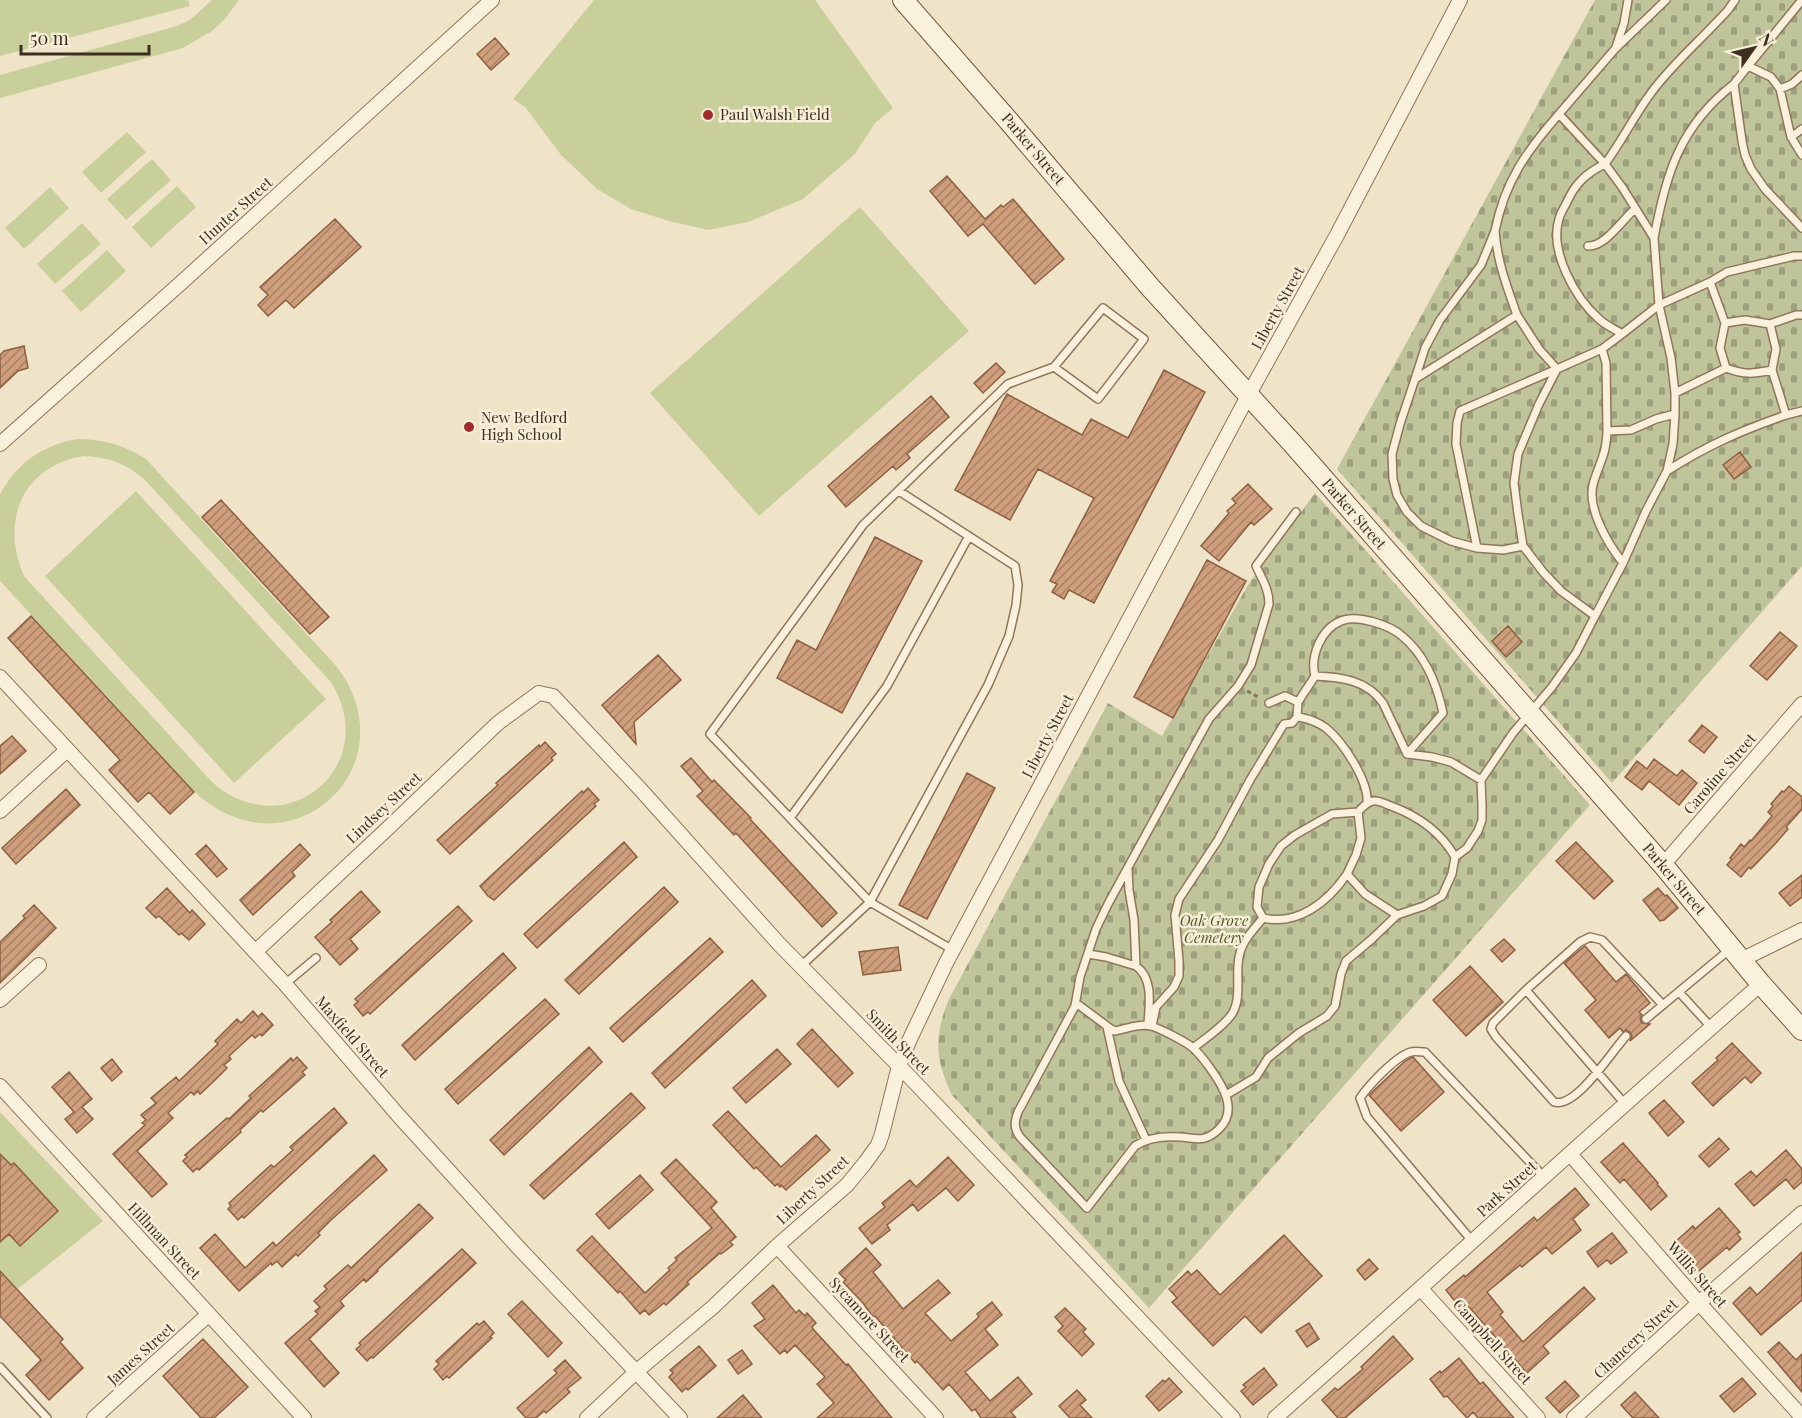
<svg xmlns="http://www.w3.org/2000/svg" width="1802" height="1418" font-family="'Playfair Display',serif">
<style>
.green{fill:#c9cf9b;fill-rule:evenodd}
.cemetery{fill:url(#cemetery-stones)}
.building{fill:url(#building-hatch);stroke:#8d5f41;stroke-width:1.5}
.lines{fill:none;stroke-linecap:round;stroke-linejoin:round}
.lane-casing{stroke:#8d765c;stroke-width:10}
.street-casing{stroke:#8d765c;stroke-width:16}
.secondary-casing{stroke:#6f573f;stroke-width:22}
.path{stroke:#8d765c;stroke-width:3;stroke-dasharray:4.5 3;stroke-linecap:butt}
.lane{stroke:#faf1dc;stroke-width:7}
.street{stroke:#faf1dc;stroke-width:14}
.secondary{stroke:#faf1dc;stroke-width:20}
.poi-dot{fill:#9e2a2b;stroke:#f7eed8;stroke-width:2}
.labels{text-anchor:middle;stroke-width:5;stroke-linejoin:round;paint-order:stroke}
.poi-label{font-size:15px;fill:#3d2e20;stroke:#f7eed8;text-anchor:start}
.street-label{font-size:15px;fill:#3d2e20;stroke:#f7eed8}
.park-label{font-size:15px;font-style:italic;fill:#4d5a26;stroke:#f7eed8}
</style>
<defs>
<pattern id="cemetery-stones" width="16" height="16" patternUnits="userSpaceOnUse" patternTransform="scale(1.5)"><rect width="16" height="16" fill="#bfc49a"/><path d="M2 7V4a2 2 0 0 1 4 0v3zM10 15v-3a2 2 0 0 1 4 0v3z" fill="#9ca07d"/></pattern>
<pattern id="building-hatch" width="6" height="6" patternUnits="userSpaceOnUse" patternTransform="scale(1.5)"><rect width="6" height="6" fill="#cf9f7d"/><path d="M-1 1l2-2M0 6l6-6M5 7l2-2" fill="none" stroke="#a98266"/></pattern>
</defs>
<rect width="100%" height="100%" fill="#f0e4c8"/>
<path class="green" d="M0 0H188L190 6 0 56Z
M212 0H239L224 20 212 31 183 48 0 98V75L177 26 190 20Z
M594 0H815L893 108 875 123 855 154 803 199 748 222 708 230 669 221 631 209 597 189 561 155 525 107 513 99Z
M127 132 146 152 101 193 82 172Z
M152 159 171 180 126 220 107 199Z
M177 186 196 207 151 248 132 227Z
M50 187 69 208 24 249 5 228Z
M860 207 969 331 759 516 650 393Z
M82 223 101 244 55 284 37 264Z
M107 250 126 271 81 312 62 291Z
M77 439C104 439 124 445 146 459L337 667C411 765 293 877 198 795L0 581V495C16 463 43 445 77 439ZM84 456C109 457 127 464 145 480L330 681C384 764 287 848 212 782L24 576C0 521 22 466 84 456Z
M136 491 326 699 234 783 45 576Z
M0 1112 103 1221 0 1303Z"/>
<path class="cemetery" d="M1595 0H1802V566L1612 783 1337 469Z
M1315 493 1590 805 1149 1308 952 1095C935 1059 934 1038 948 1001L1108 703 1162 736 1248 585Z"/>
<path class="building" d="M495 38 509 54 491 70 477 54Z
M947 176 985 219 1001 205 1003 207 1013 199 1064 259 1035 284 983 224 968 236 930 191Z
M335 219 361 247 294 308 286 300 268 316 258 305 268 295 260 287Z
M24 346 28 368 18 371 0 388V355L4 351Z
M996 363 1005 372 983 393 974 383Z
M1164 370 1205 392 1094 603 1069 590 1064 599 1052 592 1057 584 1050 581 1094 498 1038 469 1010 520 955 490 1007 394 1082 435 1091 419 1128 438Z
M931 396 949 417 907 454 910 458 896 470 893 466 846 507 828 486Z
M1740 452 1751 467 1734 479 1723 465Z
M1248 484 1272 509 1254 525 1251 522 1219 561 1201 546 1229 513 1227 511 1236 503 1232 499Z
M221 500 329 617 310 634 202 517Z
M875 537 922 561 842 713 777 678 797 640 816 650Z
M1207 560 1246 581 1173 718 1134 697Z
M31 616 194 792 170 814 149 792 138 802 109 770 120 760 8 638Z
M1508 626 1522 642 1506 657 1492 641Z
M1780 632 1797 646 1767 680 1750 666Z
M658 655 681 680 634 722 636 744 602 705Z
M1702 725 1717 737 1704 753 1689 741Z
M12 736 26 751 0 774V746Z
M545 742 556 754 551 758 553 760 450 854 437 840 498 785 496 783 539 745 540 747Z
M691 758 712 782 714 780 751 818 750 819 837 913 822 927 736 833 734 835 697 796 703 791 681 766Z
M1654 759 1677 776 1682 770 1697 783 1679 805 1649 781 1642 790 1625 777 1637 761 1647 769Z
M967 773 995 788 927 919 899 905Z
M1789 786 1802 797V809L1786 827 1788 829 1775 844 1751 869 1749 867 1741 877 1727 865 1732 859 1730 858 1741 844 1744 847 1750 840 1751 841 1772 816 1768 812 1773 806 1771 804 1782 791 1784 792Z
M588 788 599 800 594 804 596 806 494 900 488 896 480 886 582 791 583 793Z
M66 789 80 805 16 864 2 848Z
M624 842 637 857 537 948 524 934Z
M1576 842 1613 881 1594 899 1556 861Z
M300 844 310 855 292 872 295 876 253 915 240 900Z
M206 845 227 869 217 877 196 854Z
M1802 875V897L1790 906 1779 893Z
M664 887 678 902 579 994 565 980Z
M167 888 190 913 192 910 205 924 189 940 181 933 179 935 159 916 156 918 146 908Z
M1658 888 1665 896 1667 895 1678 908 1664 920 1660 921 1643 900Z
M361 891 380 912 350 939 358 949 340 965 315 937 332 922 330 920Z
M34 905 56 928 0 983V942L25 918 23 916Z
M458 906 472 921 370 1014 368 1012 363 1016 354 1005 358 1002 355 999Z
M710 938 723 952 623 1042 610 1028Z
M1504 939 1515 950 1502 962 1491 950Z
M1585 946 1616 982 1626 974 1650 1003 1639 1012 1642 1015 1640 1019 1642 1023 1650 1024 1630 1041 1632 1036 1630 1032 1626 1030 1623 1032 1620 1028 1609 1038 1585 1010 1596 1000 1564 963Z
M898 947 901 970 863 975 859 952Z
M503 953 516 968 415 1060 402 1045Z
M1470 966 1503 1002 1466 1036 1433 1000Z
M752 980 766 996 665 1088 652 1073Z
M545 999 559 1014 458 1104 445 1089Z
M253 1011 258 1017 262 1013 273 1025 262 1036 260 1034 255 1038 252 1035 229 1056 231 1059 224 1065 227 1068 212 1083 200 1094 198 1091 194 1095 191 1092 168 1113 173 1118 137 1151 167 1184 152 1197 113 1154 145 1125 142 1123 146 1120 141 1115 156 1103 151 1098 176 1077 179 1081 218 1044 215 1041 237 1019 241 1023Z
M812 1029 853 1073 838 1087 797 1044Z
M1732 1043 1761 1073 1751 1083 1745 1077 1713 1106 1692 1083 1718 1060 1716 1058Z
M589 1047 602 1062 504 1155 490 1140Z
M777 1049 791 1064 746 1103 733 1088Z
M297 1057 307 1068 302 1072 305 1075 263 1112 261 1110 240 1130 241 1132 199 1170 197 1168 193 1172 183 1161 187 1157 185 1155 227 1118 229 1119 251 1098 249 1096 291 1058 293 1061Z
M1413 1057 1444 1092 1401 1131 1369 1095 1405 1061Z
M112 1059 122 1072 112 1081 101 1068Z
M69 1072 92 1099 82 1107 93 1119 77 1133 65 1119 74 1112 52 1087Z
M631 1093 645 1108 544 1199 530 1185Z
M1664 1100 1684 1122 1668 1136 1649 1113Z
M334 1108 347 1123 244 1218 242 1216 238 1220 228 1209 231 1206 229 1203 271 1165 274 1167 293 1150 290 1147Z
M728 1111 781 1167 816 1135 830 1150 786 1190 781 1185 780 1187 777 1184 775 1186 756 1167 754 1169 713 1125Z
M1719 1138 1729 1149 1709 1167 1699 1156Z
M1623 1143 1658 1183 1657 1184 1667 1196 1651 1210 1624 1179 1620 1183 1601 1162Z
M1786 1150 1802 1169V1182L1794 1189 1786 1179 1754 1206 1735 1184 1751 1171 1756 1177Z
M0 1154 11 1165 14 1163 58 1211 20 1246 9 1234 0 1242Z
M374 1155 387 1170 331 1220 318 1233 320 1235 298 1256 296 1254 282 1267 277 1261 272 1265 271 1263 239 1291 200 1248 215 1234 245 1268 273 1242 276 1246Z
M948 1157 974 1185 958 1201 946 1188 918 1211 913 1204 887 1225 890 1230 872 1244 859 1228 885 1207 882 1203 910 1180 916 1187Z
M676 1159 717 1202 711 1208 736 1237 730 1242 733 1245 721 1254 720 1253 687 1282 689 1284 666 1305 664 1303 649 1315 645 1310 640 1314 620 1291 618 1293 577 1250 592 1236 645 1293 670 1270 668 1268 677 1260 675 1258 712 1228 661 1173Z
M640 1175 653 1190 609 1229 596 1214Z
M1575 1188 1589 1205 1573 1219 1581 1230 1552 1254 1546 1247 1522 1267 1520 1265 1487 1292 1503 1312 1500 1315 1523 1342 1584 1287 1595 1299 1543 1346 1549 1353 1527 1373 1468 1306 1462 1310 1446 1290 1464 1275 1465 1277 1534 1217 1537 1221Z
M419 1204 433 1218 377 1270 378 1271 366 1282 364 1279 340 1301 344 1306 309 1339 339 1373 324 1387 285 1343 318 1314 315 1311 320 1307 314 1301 327 1289 324 1286 348 1265 351 1268Z
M1719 1208 1740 1232 1737 1234 1741 1239 1729 1250 1727 1247 1699 1271 1675 1242 1693 1226 1695 1229Z
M1612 1233 1627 1252 1611 1264 1607 1260 1598 1267 1587 1252Z
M1284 1235 1322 1276 1261 1333 1245 1316 1213 1346 1172 1302 1177 1298 1169 1289 1188 1271 1191 1275 1197 1270 1220 1295Z
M866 1248 881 1265 873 1272 903 1309 938 1280 950 1293 925 1313 951 1341 979 1317 977 1314 992 1302 1002 1315 985 1329 998 1345 965 1372 990 1401 1018 1377 1032 1394 1011 1412 1016 1418H981L975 1409 972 1411 949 1384 943 1390 917 1361 915 1363 875 1316 873 1317 863 1303 843 1282 846 1280 839 1273Z
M462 1249 476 1263 373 1358 371 1357 367 1361 356 1349 361 1345 359 1343Z
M1802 1252V1300L1761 1335 1733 1303 1750 1287 1757 1295Z
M1369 1259 1378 1269 1365 1280 1357 1270Z
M0 1271 63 1339 60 1342 83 1368 49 1400 26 1375 41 1360 0 1316Z
M773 1285 796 1313 799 1310 805 1316 807 1313 816 1323 812 1327 813 1329 846 1365 848 1364 892 1418H817L834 1403 817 1384 825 1377 795 1345 787 1353 785 1350 780 1354 754 1326 765 1319 752 1303Z
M522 1301 562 1343 548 1357 508 1314Z
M1065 1308 1086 1329 1083 1332 1094 1344 1082 1356 1058 1331 1063 1326 1055 1317Z
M484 1321 494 1333 490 1337 492 1338 449 1378 447 1376 443 1380 434 1369 439 1364 436 1361 477 1323 479 1325Z
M1309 1323 1319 1339 1307 1347 1296 1331Z
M1393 1336 1413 1359 1345 1418H1338L1322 1400 1335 1388 1338 1390 1363 1369 1361 1367Z
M203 1339 248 1387 214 1418H201L163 1376Z
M1779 1342 1796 1360 1802 1354V1392L1768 1352Z
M699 1346 716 1366 688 1390 686 1388 682 1392 669 1377 673 1373 670 1370Z
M742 1350 752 1364 738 1374 728 1360Z
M1459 1358 1480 1384 1483 1382 1514 1418H1478L1473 1412 1467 1418 1447 1396 1444 1397 1430 1379 1440 1371 1441 1373Z
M565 1360 581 1378 567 1389 570 1392 546 1413 544 1411 536 1418H526L517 1408 557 1373 554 1370Z
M1264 1368 1277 1385 1253 1405 1241 1391 1246 1387 1243 1385Z
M1169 1378 1182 1392 1159 1411 1146 1396 1163 1380 1165 1382Z
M1742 1378 1756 1394 1734 1412 1720 1396Z
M1565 1381 1579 1396 1560 1413 1546 1398Z
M1077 1390 1086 1400 1080 1405 1092 1418H1070L1059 1406Z
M1635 1392 1659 1418H1633L1621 1405Z
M743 1395 762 1418H717Z"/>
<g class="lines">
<defs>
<path id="lane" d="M1666 0 1615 49 1559 114 1605 164C1622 141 1634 116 1651 93 1673 63 1703 38 1728 10L1735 0
M1802 0 1748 66 1771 77 1780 89 1792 84 1802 75
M1616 47 1624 23 1628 0
M1748 66 1734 84 1742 141 1745 155 1751 169 1765 189 1802 228
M1780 89 1791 137
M1802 129 1791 137 1802 155
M1495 231C1505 181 1526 152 1559 114
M1654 238C1666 173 1680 126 1734 84
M1588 246C1605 247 1622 220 1635 209
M1710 282 1727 272 1794 256H1802
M1725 323 1745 320 1770 324
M1622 334 1659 305 1671 358 1675 393
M1772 370 1776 349 1770 324 1796 315H1802
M1415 379 1425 348 1440 320 1481 265 1495 231C1497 261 1507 287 1517 315
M1675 414V393L1726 368
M1786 415 1802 411
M1607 431C1606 455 1601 459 1594 481 1585 506 1608 544 1623 563L1646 511 1667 471
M899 491 1015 566 1018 585 1016 605 1009 636 988 685 870 902 953 950
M1477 548 1451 541 1421 526 1407 512 1397 495 1393 479 1392 454 1400 424 1415 379 1517 315 1539 349 1557 369 1460 411 1457 423 1456 444 1477 548 1503 550 1523 546
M1595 616 1623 563
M1269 703 1285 696 1298 702
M1297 717 1298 702 1315 676
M1407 754 1383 703C1367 680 1341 677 1315 676 1310 656 1321 629 1341 621 1356 614 1390 625 1402 636 1425 655 1437 684 1443 713L1407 754 1432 757 1451 762 1481 780
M1358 812 1361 838 1356 855 1347 874 1365 894 1397 915
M790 818 887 686 969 536
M1128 870 1129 890 1134 920 1136 966C1154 979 1149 1005 1148 1025
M1347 874C1328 902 1298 926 1263 918L1257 907 1259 887 1269 864 1281 846 1295 835 1332 814 1358 812C1362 808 1366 802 1373 801 1379 800 1385 804 1391 806 1418 816 1441 832 1455 857
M1088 954 1106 957 1136 966
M801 966 870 902 710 734 863 525 1008 384 1054 367 1098 399 1144 339 1103 308 1054 367
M285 984 316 958
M1526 990 1625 1104
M1679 992 1711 1027
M1076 1003 1111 1029 1115 1031C1126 1029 1140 1023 1151 1026 1161 1029 1184 1041 1192 1047 1199 1053 1205 1061 1210 1068 1223 1086 1239 1111 1218 1130 1204 1143 1196 1138 1180 1137 1165 1136 1147 1138 1135 1146L1087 1208 1020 1137C1014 1129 1014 1122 1018 1112L1075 1006 1080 977 1096 929 1108 904 1209 719 1238 686 1251 665 1269 604C1269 589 1262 579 1256 566L1296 512
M1646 1019 1729 950
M1152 1026 1156 1007 1174 987 1179 976V961L1175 915 1179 899 1218 840 1250 780 1284 724 1292 723 1297 717H1299C1309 719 1318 722 1326 728 1343 742 1369 781 1367 803
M1107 1027 1119 1081 1146 1140
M1626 1036C1612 1051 1576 1109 1554 1102L1496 1037 1491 1029 1493 1023 1526 990 1580 942 1590 937 1602 940 1663 1005
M1193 1048C1206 1038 1223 1027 1232 1014 1243 996 1234 972 1240 953 1243 940 1254 929 1263 918
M1226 1095 1256 1077 1268 1058 1299 1033 1327 1016 1335 1006 1341 974 1346 961 1372 939 1397 915 1424 906 1442 896 1452 874 1455 857 1467 848 1478 831 1482 820V805L1481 780 1513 733 1552 687 1576 653 1595 616 1561 591 1543 572 1523 546 1518 514 1514 483 1518 454 1539 404 1557 369 1602 349 1622 334C1615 329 1605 325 1599 319 1575 298 1549 251 1559 219 1560 214 1564 208 1567 202 1575 184 1586 173 1605 164L1622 187 1654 238 1659 305 1710 282 1725 323 1720 348 1726 368C1745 375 1752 374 1772 370L1786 415C1740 431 1708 445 1667 471L1673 444 1675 414 1656 419 1631 430 1607 431 1606 363 1602 349
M1473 1242 1367 1117 1360 1098C1369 1085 1396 1056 1411 1052 1415 1051 1420 1052 1425 1052L1544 1177
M0 1367 47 1418"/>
<path id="street" d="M0 444 182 282 492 0
M0 677 285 984 398 1115 516 1245 680 1418
M0 811 67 750
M1663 865 1802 704
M255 952 385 831 498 723 539 693 553 696 641 790 779 944 905 1072 1233 1418
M1741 960 1802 930
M0 1000 39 965
M0 1086 304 1418
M1570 1154 1699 1303 1802 1417
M777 1246 936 1418
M1421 1289 1538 1418
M94 1418 209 1314
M587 1418 637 1371 713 1307 777 1246 847 1185 865 1163 878 1145 882 1134 899 1066 909 1041 946 963 1248 396 1337 235 1460 0
M1275 1418C1438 1274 1597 1127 1761 984
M1574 1418 1699 1303 1802 1213"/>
<path id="secondary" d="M903 0 1007 119 1150 287 1293 444 1663 865 1761 984 1802 1030"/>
</defs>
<use href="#lane" class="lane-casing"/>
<use href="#street" class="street-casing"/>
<use href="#secondary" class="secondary-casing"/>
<path class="path" d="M1247 691 1260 698"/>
<use href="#lane" class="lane"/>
<use href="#street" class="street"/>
<use href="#secondary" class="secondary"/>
</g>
<g class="poi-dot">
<circle cx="708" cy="115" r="6"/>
<circle cx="469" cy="427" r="6"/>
</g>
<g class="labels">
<g class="poi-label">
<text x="720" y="120">Paul Walsh Field</text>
<text x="481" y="423">New Bedford<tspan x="481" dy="17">High School</tspan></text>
</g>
<g class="street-label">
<text transform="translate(1033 149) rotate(50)" y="5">Parker Street</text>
<text transform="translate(236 211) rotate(-42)" y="5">Hunter Street</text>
<text transform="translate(1278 308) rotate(-61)" y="5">Liberty Street</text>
<text transform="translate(1354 514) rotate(49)" y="5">Parker Street</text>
<text transform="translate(1048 736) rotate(-62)" y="5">Liberty Street</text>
<text transform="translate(1720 774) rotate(-49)" y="5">Caroline Street</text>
<text transform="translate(384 808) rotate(-43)" y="5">Lindsey Street</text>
<text transform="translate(1674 879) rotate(50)" y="5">Parker Street</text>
<text transform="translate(352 1037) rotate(49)" y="5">Maxfield Street</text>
<text transform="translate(898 1042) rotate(46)" y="5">Smith Street</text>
<text transform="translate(1507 1189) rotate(-42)" y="5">Park Street</text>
<text transform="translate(813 1190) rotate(-43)" y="5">Liberty Street</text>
<text transform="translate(164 1241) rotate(47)" y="5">Hillman Street</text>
<text transform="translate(1697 1275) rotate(49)" y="5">Willis Street</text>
<text transform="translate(869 1320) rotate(47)" y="5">Sycamore Street</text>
<text transform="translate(1636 1339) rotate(-43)" y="5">Chancery Street</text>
<text transform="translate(1492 1342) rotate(48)" y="5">Campbell Street</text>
<text transform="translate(141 1354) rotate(-42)" y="5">James Street</text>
</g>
<g class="park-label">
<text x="1214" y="926">Oak Grove<tspan x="1214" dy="17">Cemetery</tspan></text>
</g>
</g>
<g transform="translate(1754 48) rotate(56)" stroke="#f7eed8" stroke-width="4.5" paint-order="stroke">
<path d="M0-4.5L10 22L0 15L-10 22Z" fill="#3d2e20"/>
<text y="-9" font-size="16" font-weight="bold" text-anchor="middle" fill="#3d2e20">N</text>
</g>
<path d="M21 45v9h128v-9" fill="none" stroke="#3d2e20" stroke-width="3"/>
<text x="30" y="45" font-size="18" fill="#3d2e20" stroke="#f7eed8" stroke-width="4.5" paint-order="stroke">50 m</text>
</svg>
